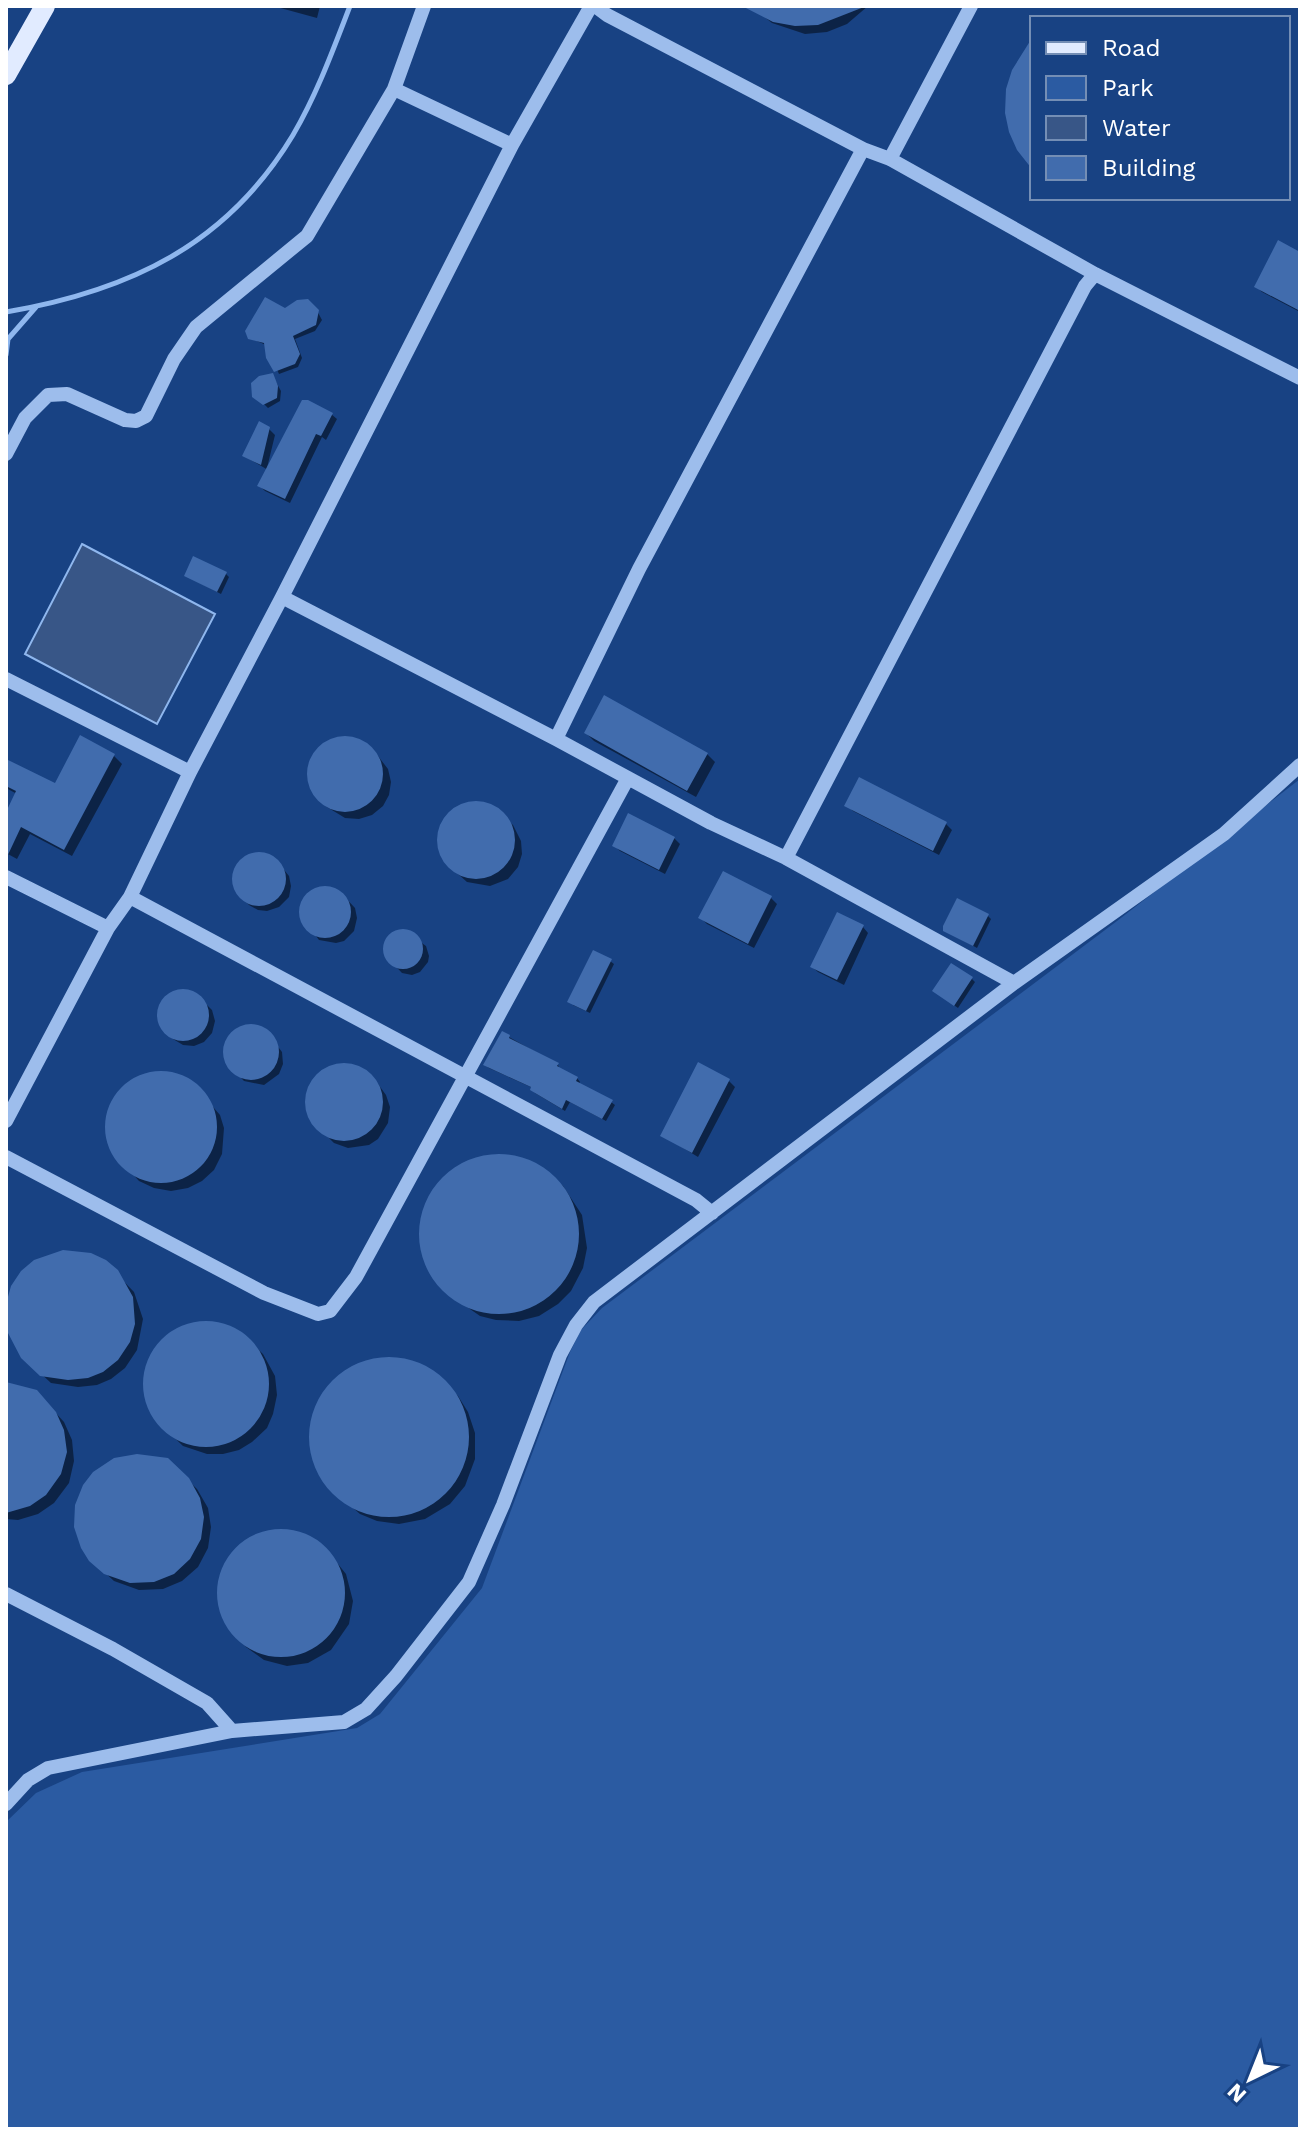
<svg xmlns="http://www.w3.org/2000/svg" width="1306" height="2135" font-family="'Work Sans',sans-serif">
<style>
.green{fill:#2b5ba2}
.water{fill:#385687;stroke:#8fb7ee;stroke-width:2}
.shadow{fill:#0007}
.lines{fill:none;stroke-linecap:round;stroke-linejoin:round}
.stream{stroke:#8fb7ee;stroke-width:5}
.building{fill:#416cad}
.minor{stroke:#9dbdec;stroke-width:14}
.major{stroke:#e1ebff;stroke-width:20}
</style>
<rect width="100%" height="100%" fill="#184283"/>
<path class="green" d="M1300 779V2129H6V1822L36 1793 82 1772 357 1728 380 1714 482 1588 570 1352 581 1330 602 1308 1117 921Z"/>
<path class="water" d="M82 544 215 614 157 724 25 654Z"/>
<path class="shadow" d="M273 6H320L317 18Z
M751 6H868L847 24 827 32 805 34 772 23Z
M1300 254V312L1262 292 1256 286Z
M315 307 322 320 315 331 295 339 302 358 298 367 279 374 266 345 250 338 285 310Z
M272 375 281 391 280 401 268 408 252 392Z
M331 414 337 419 326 440 322 437 290 503 265 491 260 486 268 470 244 456 269 429 275 435 267 468Z
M226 574 229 577 221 594 186 576Z
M586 733 707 754 715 762 696 797 594 741Z
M345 737 360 740 371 747 388 769 391 782 389 795 383 806 372 815 359 819 345 818 327 807 312 788 309 771 313 757 329 741Z
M114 756 122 764 72 856 30 834 17 859 6 853V817L17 794 6 788V761L55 785Z
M860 780 946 824 952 830 939 855 853 811 847 805Z
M469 803 490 806 513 825 521 841 522 854 518 867 508 879 490 886 467 882 448 865 440 849 439 831 446 817 456 809Z
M674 838 680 844 665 874 620 851 614 845Z
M251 854H264L276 860 289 876 291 886 289 897 279 907 267 911 258 910 249 905 235 889 233 880 236 868 243 858Z
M724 874 771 898 777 904 754 948 707 924 701 918Z
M320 888H332L341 893 355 908 357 918 354 931 344 941 336 943 319 940 302 917 303 901 311 892Z
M988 916 991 919 977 948 945 930Z
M863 927 868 933 844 985 818 972 812 967Z
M405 931 426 946 429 956 428 962 420 972 412 975 402 973 385 955V945L389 937 396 932Z
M610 961 614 964 590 1013 573 1005Z
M972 979 975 982 958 1008 938 994Z
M183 990 191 992 206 1004 212 1010 215 1021 212 1033 204 1042 194 1046 183 1045 173 1039 161 1025 160 1009 164 1000 173 992Z
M249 1027 266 1031 282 1052 283 1064 279 1074 264 1085 244 1081 228 1064 225 1055 226 1040 239 1029Z
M509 1037 558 1065 560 1070 577 1078 580 1082 579 1084 611 1102 615 1105 606 1121 570 1102 565 1111 535 1093 533 1088 489 1068 485 1065Z
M349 1065 359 1068 378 1084 386 1095 390 1107 388 1123 378 1139 369 1145 348 1148 334 1143 325 1134 310 1116 307 1104 308 1091 319 1074 327 1069Z
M165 1073 180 1077 193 1084 220 1115 224 1128 222 1154 214 1170 202 1181 188 1188 171 1191 154 1188 139 1181 114 1153 108 1138V1118L120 1092 141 1077Z
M729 1081 735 1087 698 1157 662 1135Z
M502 1155 537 1165 563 1186 582 1215 587 1248 583 1268 571 1291 558 1304 539 1316 519 1321 496 1320 480 1316 450 1295 441 1286 425 1260 421 1229 424 1211 432 1193 446 1176 461 1165 481 1158Z
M105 1262 134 1292 143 1319 137 1350 125 1368 111 1379 97 1385 78 1387 51 1383 22 1356 10 1333 7 1318 8 1301Z
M219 1323 243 1335 263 1354 275 1376 277 1395 273 1414 267 1428 252 1442 239 1450 223 1454H207L183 1446 158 1422 146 1394V1370L160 1343 173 1332 188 1325Z
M389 1359 415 1363 432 1372 458 1396 468 1412 475 1433V1459L465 1486 450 1504 425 1519 399 1524 377 1521 360 1514 330 1488 320 1474 312 1453 311 1430 317 1406 326 1390 344 1373 366 1362Z
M6 1384 44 1400 64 1422 72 1440 74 1461 69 1483 54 1503 38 1514 18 1520 6 1519Z
M167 1460 197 1489 208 1508 211 1527 208 1548 198 1567 182 1581 163 1589 139 1590 114 1581 100 1568Z
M288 1531 307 1537 334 1559 346 1574 353 1601 349 1624 331 1650 308 1663 287 1666 264 1660 246 1647 225 1622 218 1600 220 1576 231 1556 249 1539 267 1532Z"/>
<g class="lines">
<path class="stream" d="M6 312C129 291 227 245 293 135 317 94 333 50 350 6
M6 355 8 339 36 307"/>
</g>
<path class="building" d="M742 6H864V7L818 25 795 26 773 22Z
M1032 38V169L1017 150 1009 132 1005 113 1006 89 1012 70Z
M1278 240 1300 252V311L1254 287Z
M265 297 285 308 297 300 308 299 319 310 316 325 293 336 300 354 295 364 274 372 266 358 264 343 248 339 245 331Z
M273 373 278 386 277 398 263 405 252 397 251 383 259 376Z
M302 400H308L333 413 321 436 316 434 285 499 257 486Z
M259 421 270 427 261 465 242 456Z
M193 556 227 572 217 592 184 576Z
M604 695 708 753 687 791 584 733Z
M80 735 115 754 64 850 21 827 6 859V812L16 791 6 786V759L55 783Z
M307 774a38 38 0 1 1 76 0a38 38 0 1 1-76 0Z
M859 777 947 822 933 851 844 806Z
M437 840a39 39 0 1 1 78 0a39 39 0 1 1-78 0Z
M628 813 675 837 659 870 612 846Z
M232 879a27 27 0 1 1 54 0a27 27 0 1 1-54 0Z
M723 871 772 896 748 944 698 918Z
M299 912a26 26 0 1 1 52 0a26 26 0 1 1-52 0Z
M957 898 989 914 973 946 943 931V926Z
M837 912 864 925 837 980 810 967Z
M383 949a20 20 0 1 1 40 0a20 20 0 1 1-40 0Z
M593 950 612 959 586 1011 567 1002Z
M951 963 973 977 954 1006 932 991Z
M157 1015a26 26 0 1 1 52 0a26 26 0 1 1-52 0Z
M223 1052a28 28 0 1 1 56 0a28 28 0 1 1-56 0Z
M502 1031 510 1035 509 1038 559 1063 557 1066 578 1077 576 1081 613 1100 602 1119 566 1100 562 1109 530 1090 531 1087 483 1065Z
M698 1062 730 1079 692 1153 660 1136Z
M305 1102a39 39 0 1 1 78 0a39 39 0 1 1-78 0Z
M105 1127a56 56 0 1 1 112 0a56 56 0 1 1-112 0Z
M419 1234a80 80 0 1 1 160 0a80 80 0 1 1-160 0Z
M63 1250 91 1253 106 1260 118 1270 133 1297 135 1324 130 1342 118 1360 103 1372 88 1378 68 1380 40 1376 21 1358 8 1333 6 1304 11 1286 21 1271 34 1260Z
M143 1384a63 63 0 1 1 126 0a63 63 0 1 1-126 0Z
M309 1437a80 80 0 1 1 160 0a80 80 0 1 1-160 0Z
M6 1382 37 1390 56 1412 64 1430 67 1452 61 1474 46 1495 30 1506 6 1513Z
M137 1454 168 1458 189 1478 200 1498 204 1517 201 1539 190 1559 174 1574 154 1582 130 1583 104 1574 89 1561 81 1548 74 1527 75 1505 83 1485 93 1472 114 1458Z
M217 1593a64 64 0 1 1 128 0a64 64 0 1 1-128 0Z"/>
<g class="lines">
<path class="minor" d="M595 6 607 15 863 149 890 159 1095 274 1300 378
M394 89 512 145
M890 159 971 6
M6 454 25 418 48 395 67 394 125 420 136 421 146 416 174 359 196 327 307 236 394 89 424 6
M282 597 556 739 711 823 786 858 1014 983
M6 679 190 772
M556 739 639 569 863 149
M786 858 1085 286 1095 274
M6 877 108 928
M130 897 696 1200 712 1213
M6 1121 108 928 130 897 190 772 282 597 512 145 591 6
M6 1157 264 1293 318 1314 330 1311 356 1277 628 778
M6 1594 113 1649 207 1703 232 1731
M6 1804 28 1780 48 1768 232 1731 344 1722 366 1709 396 1676 469 1582 503 1505 560 1355 576 1325 594 1302 1014 983 1224 834 1300 765"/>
<path class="major" d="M6 75 45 6"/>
</g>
<rect width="1306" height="2135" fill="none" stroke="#ffffff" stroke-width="16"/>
<rect x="1030" y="16" width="260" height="184" fill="#184283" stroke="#748eb5" stroke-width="2"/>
<rect x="1046" y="42" width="40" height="12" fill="#e1ebff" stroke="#748eb5" stroke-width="2"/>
<text x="1102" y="56" font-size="24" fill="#ffffff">Road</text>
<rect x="1046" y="76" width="40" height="24" fill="#2b5ba2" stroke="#748eb5" stroke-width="2"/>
<text x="1102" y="96" font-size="24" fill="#ffffff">Park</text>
<rect x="1046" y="116" width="40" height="24" fill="#385687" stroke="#748eb5" stroke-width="2"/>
<text x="1102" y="136" font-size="24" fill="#ffffff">Water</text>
<rect x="1046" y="156" width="40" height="24" fill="#416cad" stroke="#748eb5" stroke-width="2"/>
<text x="1102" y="176" font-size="24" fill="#ffffff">Building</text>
<g transform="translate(1250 2079) rotate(223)" stroke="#184283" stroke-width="6" paint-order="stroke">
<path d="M0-6L14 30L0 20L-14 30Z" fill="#ffffff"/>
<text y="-12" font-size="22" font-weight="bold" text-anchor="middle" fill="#ffffff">N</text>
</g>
</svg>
